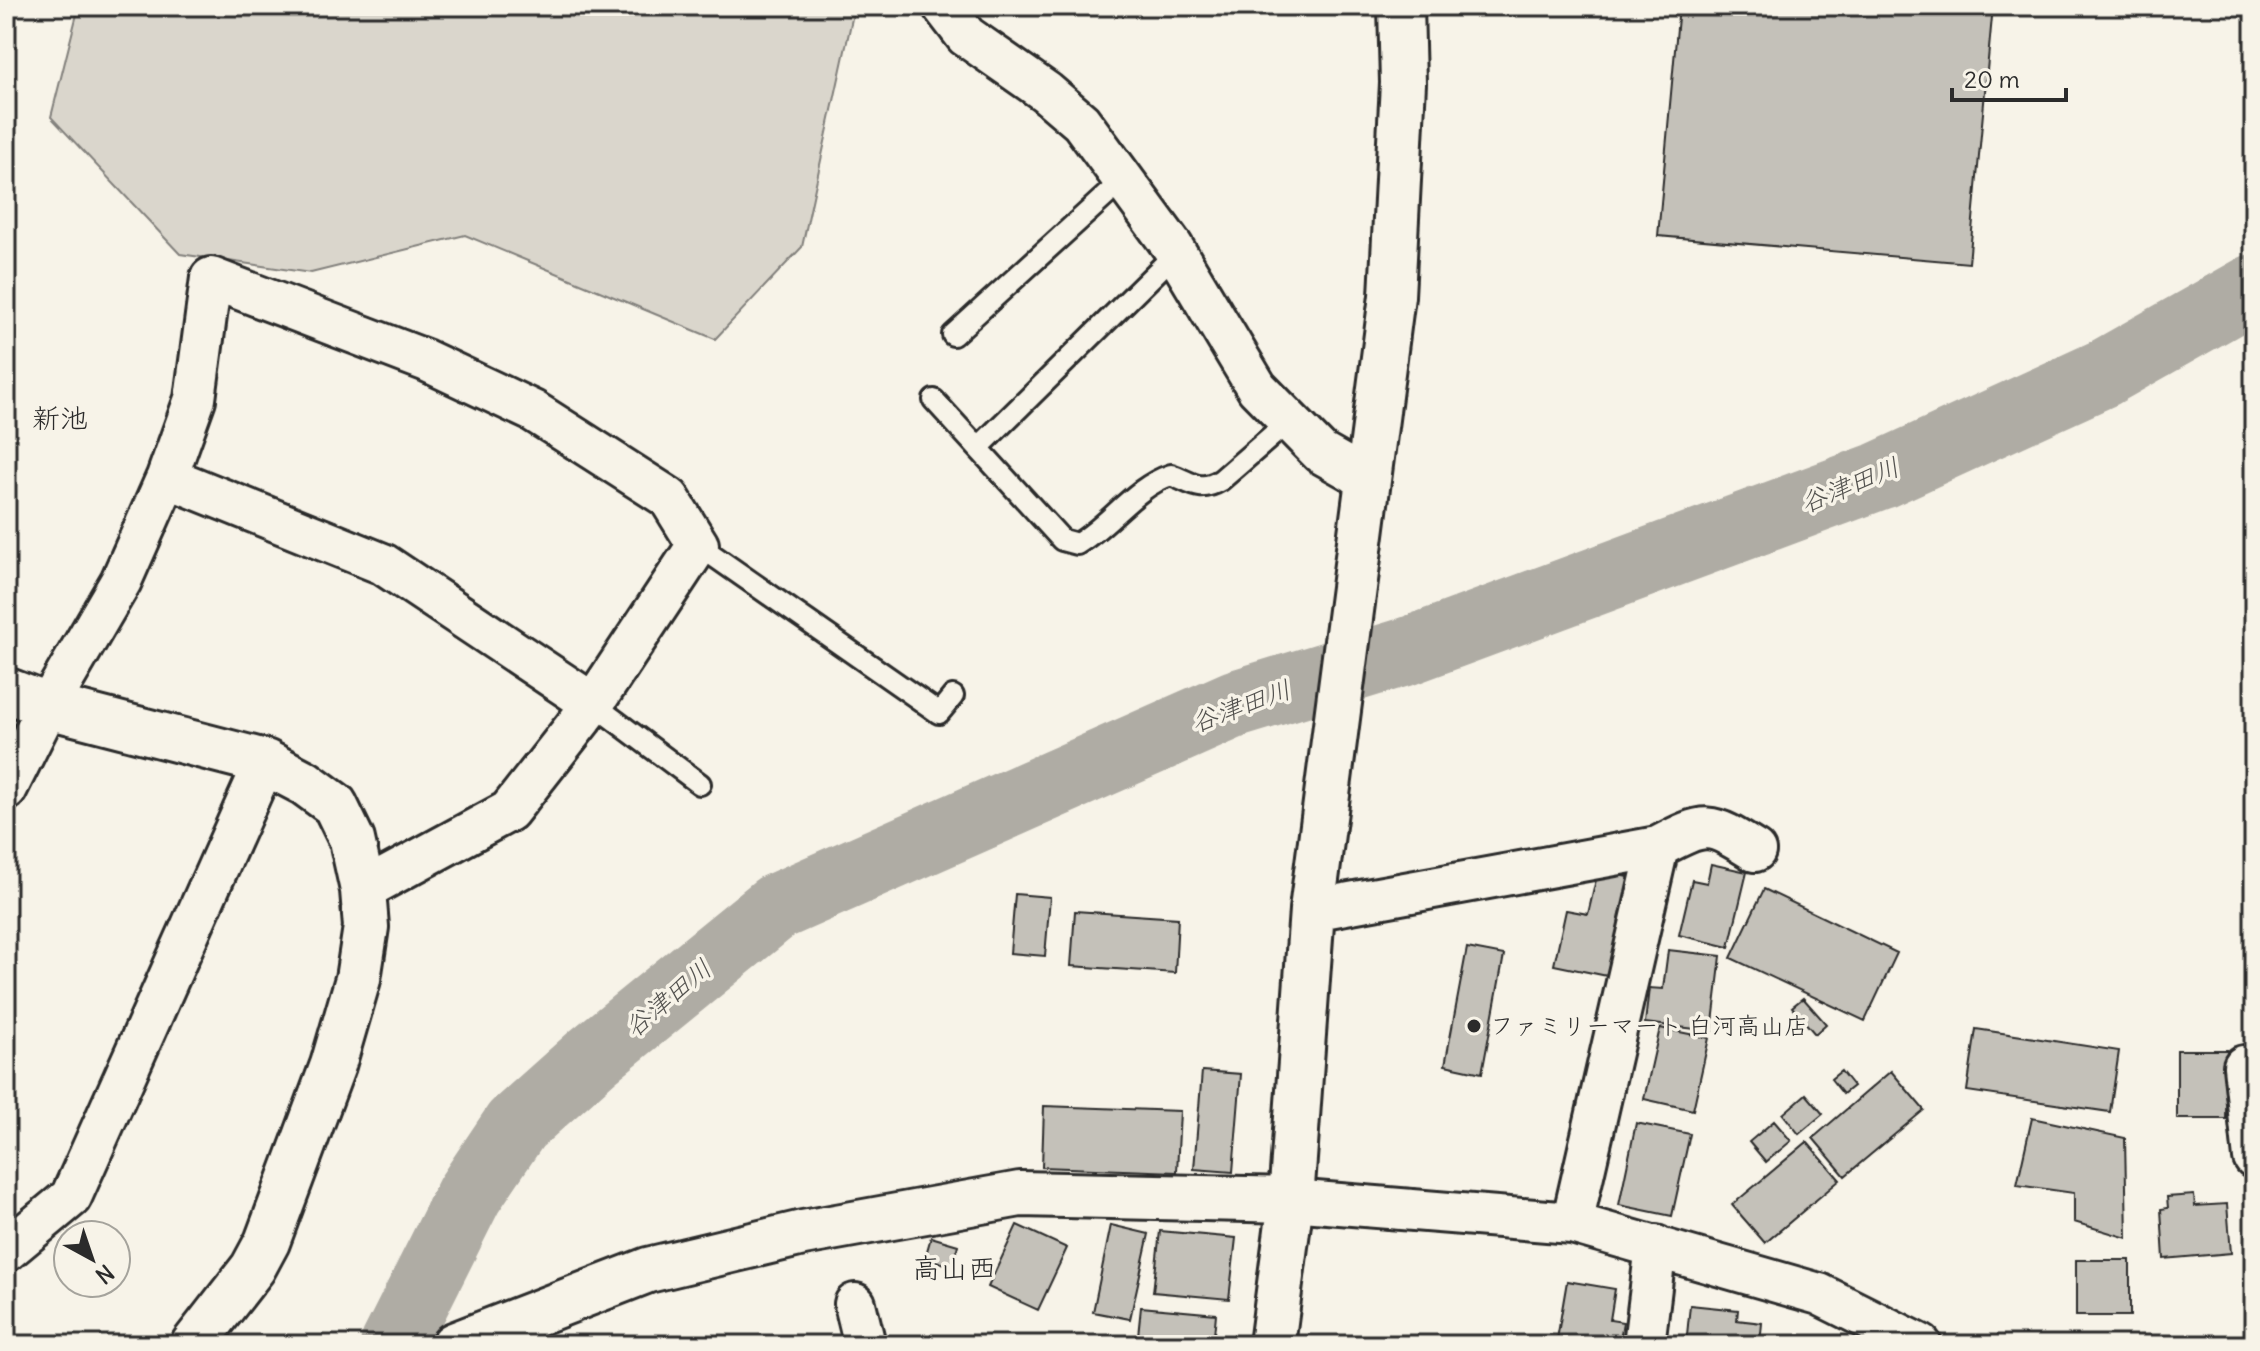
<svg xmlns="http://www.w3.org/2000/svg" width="2260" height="1351" font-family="Delius,'Klee One',sans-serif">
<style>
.green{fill:#dad6cc;stroke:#82807c;stroke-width:2}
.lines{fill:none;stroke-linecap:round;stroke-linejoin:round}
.river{stroke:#afaca4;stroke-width:68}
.building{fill:#c4c1b9;stroke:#2b2b2b;stroke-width:2}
.lane-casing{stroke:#2b2b2b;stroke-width:26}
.street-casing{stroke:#2b2b2b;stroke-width:46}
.secondary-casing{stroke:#2b2b2b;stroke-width:50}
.lane{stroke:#f7f3e8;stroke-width:20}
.street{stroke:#f7f3e8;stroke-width:40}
.secondary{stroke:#f7f3e8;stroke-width:44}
.poi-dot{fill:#2b2b2b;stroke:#f7f3e8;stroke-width:3}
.labels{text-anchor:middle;stroke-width:7;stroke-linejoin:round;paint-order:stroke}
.poi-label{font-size:24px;fill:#2b2b2b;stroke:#f7f3e8;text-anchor:start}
.water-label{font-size:26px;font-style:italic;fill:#53524f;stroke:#f7f3e8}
.quarter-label{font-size:28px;fill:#2b2b2b;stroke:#f7f3e8}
</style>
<rect width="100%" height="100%" fill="#f7f3e8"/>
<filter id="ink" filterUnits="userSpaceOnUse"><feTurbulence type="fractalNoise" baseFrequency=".0125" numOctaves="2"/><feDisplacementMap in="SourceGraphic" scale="16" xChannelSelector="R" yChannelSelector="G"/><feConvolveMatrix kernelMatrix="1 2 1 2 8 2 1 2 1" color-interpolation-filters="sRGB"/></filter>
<g filter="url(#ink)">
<path class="green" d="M79 6H825L853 14 802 247 715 339 465 235 311 273 180 254 51 117Z"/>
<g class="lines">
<path class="river" d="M394 1345 469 1195 516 1125 593 1056 776 907 1235 704 1408 651 1879 476 2104 373 2254 288"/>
</g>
<path class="building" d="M1679 6H1993L1969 263 1658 236Z
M1711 864 1747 872 1729 947 1679 935 1692 880 1707 883Z
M1598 871 1633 878 1612 977 1554 965 1566 910 1588 914Z
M1764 889 1897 953 1865 1021 1731 958Z
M1015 894 1050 897 1045 956 1010 953Z
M1075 911 1178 918 1175 973 1071 966Z
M1467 948 1504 955 1482 1073 1445 1065Z
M1668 950 1721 956 1712 1031 1645 1023 1649 988 1663 989Z
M1803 998 1826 1024 1815 1034 1792 1007Z
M1660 1028 1709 1038 1693 1110 1644 1099Z
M1976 1029 2119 1051 2110 1112 1967 1091Z
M2177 1050H2227L2226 1119H2177Z
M1202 1071 1241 1074 1233 1172 1194 1169Z
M1841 1071 1853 1086 1843 1094 1831 1079Z
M1891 1071 1924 1110 1845 1176 1813 1138Z
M1806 1094 1823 1114 1799 1134 1783 1114Z
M1044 1106 1180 1111 1177 1172 1042 1167Z
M2032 1118 2125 1138 2127 1238 2074 1222V1193L2017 1185Z
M1774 1121 1791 1141 1766 1162 1749 1142Z
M1636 1123 1690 1134 1672 1216 1619 1205Z
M1807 1142 1840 1180 1765 1243 1732 1205Z
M2194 1195 2195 1206 2227 1204 2231 1253 2164 1259 2161 1209 2168 1208 2167 1197Z
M1017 1225 1067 1248 1038 1310 988 1287Z
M1111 1225 1149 1234 1130 1319 1093 1312Z
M1160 1231 1236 1238 1229 1299 1153 1292Z
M931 1237 958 1245 952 1266 925 1258Z
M2076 1260H2130V1316H2076Z
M1567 1281 1615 1289 1610 1320 1623 1322 1619 1345H1556Z
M1690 1305 1738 1310 1737 1320 1762 1323 1760 1345H1686Z
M1141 1307 1216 1314 1213 1345H1137Z"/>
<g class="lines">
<defs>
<path id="lane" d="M953 335 1123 180
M934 400 1062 540 1077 544C1110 525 1134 487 1171 475 1193 483 1199 493 1221 480L1289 421
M978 448 1176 253
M698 545 939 713 953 696
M593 704 700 784"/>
<path id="street" d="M943 6 966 36 1046 92 1081 122 1172 246 1257 388 1321 453 1367 479
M167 477 383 564 593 704
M6 790 48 706 121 581 167 477 195 399 211 278 425 360 533 411 669 498 698 545 593 704 509 811 363 890
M1658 847C1707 821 1709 822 1755 851
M1312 910 1658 847 1572 1223
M2244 1066 2254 1158
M1291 1200 1572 1223 1819 1294 1921 1345
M6 1251 71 1197 265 762
M855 1304 865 1345
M1644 1345 1656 1246"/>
<path id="secondary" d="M6 690 48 706 265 762 305 783 335 805 352 840 363 890 366 927 358 979 333 1065 267 1242 253 1268 193 1345
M454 1345 648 1270 803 1233 1020 1194 1291 1200
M1272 1345 1291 1200 1312 910 1392 296 1403 83 1401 6"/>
</defs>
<use href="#lane" class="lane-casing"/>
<use href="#street" class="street-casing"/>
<use href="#secondary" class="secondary-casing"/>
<use href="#lane" class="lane"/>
<use href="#street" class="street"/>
<use href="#secondary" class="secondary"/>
</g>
</g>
<circle class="poi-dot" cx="1474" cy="1026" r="8"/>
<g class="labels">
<g class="poi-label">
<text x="1490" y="1034">ファミリーマート 白河高山店</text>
</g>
<g class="water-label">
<text transform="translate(1850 485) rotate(-22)" y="9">谷津田川</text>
<text transform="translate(1241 706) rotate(-20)" y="9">谷津田川</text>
<text transform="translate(668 998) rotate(-40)" y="9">谷津田川</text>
</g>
<g class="quarter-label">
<text x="60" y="428">新池</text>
<text x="954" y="1278">高山西</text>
</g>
</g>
<rect width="2260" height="1351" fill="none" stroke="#f7f3e8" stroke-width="32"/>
<rect x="16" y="16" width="2228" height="1319" fill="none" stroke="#2b2b2b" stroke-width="3" filter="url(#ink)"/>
<g transform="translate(92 1259) rotate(140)"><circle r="38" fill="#f7f3e8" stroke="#a5a39c" stroke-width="2"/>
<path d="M0-6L14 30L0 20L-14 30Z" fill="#2b2b2b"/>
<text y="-12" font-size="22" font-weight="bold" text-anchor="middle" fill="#2b2b2b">N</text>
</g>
<path d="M1952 88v12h114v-12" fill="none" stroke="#2b2b2b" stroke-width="4"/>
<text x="1964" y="88" font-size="24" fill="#2b2b2b" stroke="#f7f3e8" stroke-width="6" paint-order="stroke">20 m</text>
</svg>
